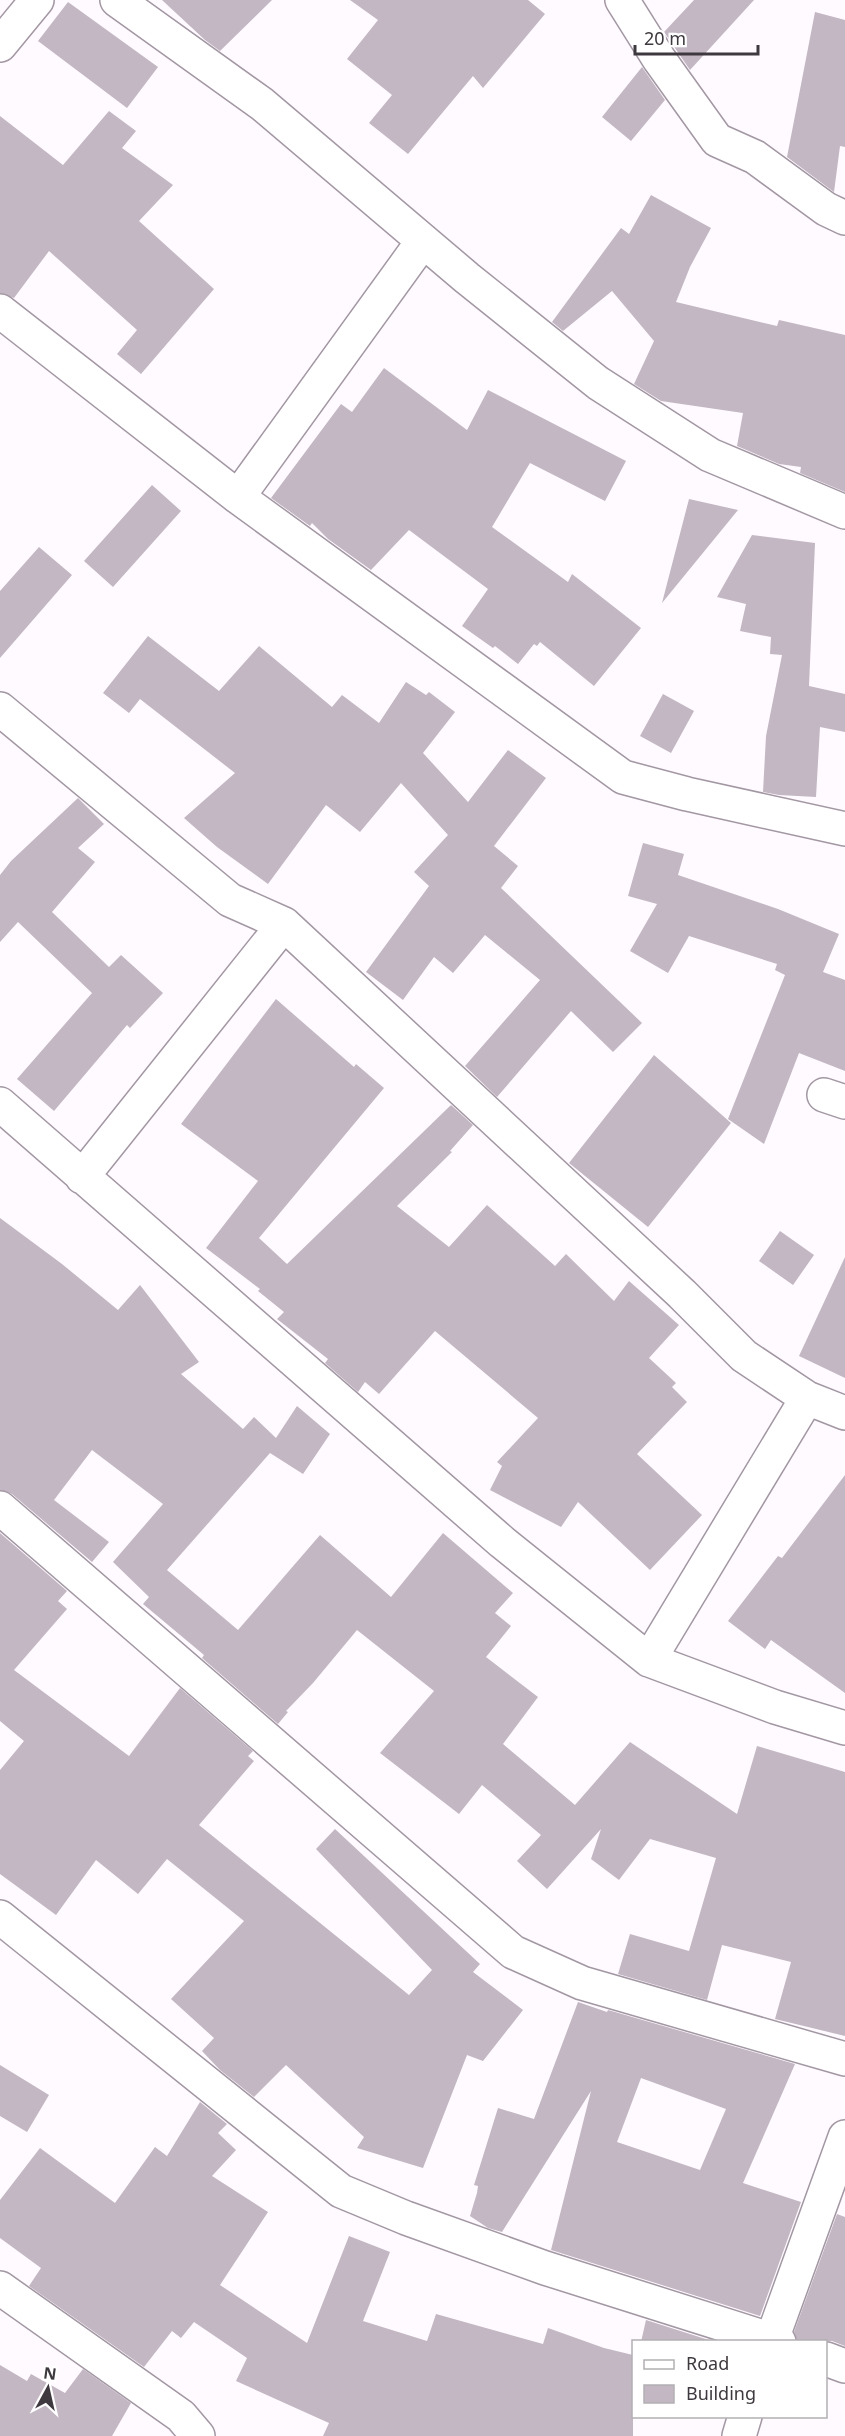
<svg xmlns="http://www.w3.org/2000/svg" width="845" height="2436" font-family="'Noto Sans',sans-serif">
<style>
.building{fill:#c2b7c3;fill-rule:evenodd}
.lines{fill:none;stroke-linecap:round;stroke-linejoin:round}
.minor-casing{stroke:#a297a3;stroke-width:36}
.minor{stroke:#fff;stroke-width:33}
</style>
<rect width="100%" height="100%" fill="#fffaff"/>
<path class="building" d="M162 0H272L220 51 205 40Z
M350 0H528L545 14 483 88 473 76 408 154 369 123 392 95 347 59 378 20Z
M694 0H754L690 70 664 32Z
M68 2 158 67 127 108 38 41Z
M815 12 845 20V147L840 146 834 192 787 157Z
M642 67 665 100 631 141 602 117Z
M109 111 136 131 122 148 173 185 139 221 214 289 141 374 117 354 137 330 49 251 14 298 0 293V116L63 165Z
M651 195 711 228 690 267 676 302 777 326 779 320 845 335V492L800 473 801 467 779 464 737 446 743 413 661 401 634 384 654 341 612 291 563 331 552 322 621 228 629 234Z
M384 368 467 430 488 390 626 461 605 501 530 463 492 527 568 582 572 574 641 628 594 686 540 642 537 646 534 644 518 664 495 646 493 648 462 626 488 589 409 530 371 570 328 539 312 523 310 526 271 498 341 404 352 412Z
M152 485 181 511 113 587 84 561Z
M689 499 738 510 662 603Z
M752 535 815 543 809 686 845 694V732L820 727 816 797 779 795 763 792 766 736 782 655 770 654 771 637 740 631 746 604 717 597Z
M39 547 72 575 0 658V591Z
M148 636 219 691 259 646 332 707 342 695 379 723 406 682 426 695 429 692 455 712 423 753 468 802 508 750 546 778 494 846 518 866 501 888 642 1023 613 1052 571 1011 497 1097 465 1066 540 980 485 935 453 973 434 957 403 1000 366 972 429 886 414 872 448 835 401 783 360 832 326 805 268 884 217 847 184 818 235 773 140 699 129 713 103 693Z
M663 694 694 711 671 753 640 736Z
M78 798 104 824 78 848 95 862 52 912 109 967 121 955 163 993 130 1028 127 1025 54 1111 17 1079 92 993 18 922 0 942V875L11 861Z
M643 843 684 854 678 875 778 909 839 934 823 972 845 980V1071L799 1053 764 1144 728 1119 785 975 775 970 777 964 689 936 668 973 630 951 657 904 628 896Z
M276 999 354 1067 356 1064 384 1088 259 1238 287 1264 451 1105 473 1125 450 1151 452 1152 397 1206 449 1247 487 1205 555 1266 566 1254 614 1301 629 1281 679 1325 649 1358 676 1383 672 1387 687 1402 637 1454 702 1515 650 1570 578 1502 561 1527 490 1490 502 1466 497 1462 538 1418 435 1331 379 1394 365 1382 358 1392 325 1363 328 1359 277 1319 284 1312 258 1291 260 1289 206 1248 258 1181 181 1124Z
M654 1055 731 1123 648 1227 569 1163Z
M0 1218 62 1264 118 1310 140 1285 199 1362 181 1374 243 1429 254 1417 276 1438 297 1406 330 1434 303 1474 270 1453 167 1570 238 1630 320 1535 391 1597 443 1533 513 1593 495 1613 511 1626 486 1657 538 1697 503 1744 575 1805 630 1742 737 1814 757 1746 845 1772V2036L775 2019 791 1962 722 1945 707 2000 618 1974 630 1934 689 1951 716 1858 650 1839 619 1880 591 1859 601 1829 547 1889 517 1861 541 1835 482 1785 459 1814 380 1753 434 1691 357 1630 313 1683 286 1711 288 1712 278 1724 202 1658 204 1655 143 1604 149 1597 113 1562 163 1504 92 1450 54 1500 109 1542 92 1562 12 1494 0 1490Z
M780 1231 814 1255 793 1285 759 1261Z
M845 1257V1378L799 1356Z
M845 1475V1693L771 1640 765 1649 728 1621 778 1556 782 1558Z
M0 1533 67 1591 58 1601 67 1609 14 1670 129 1756 180 1688 253 1751 248 1756 254 1761 199 1825 409 1995 432 1970 316 1849 335 1829 480 1964 473 1972 523 2010 483 2061 467 2055 423 2168 357 2148 364 2137 286 2065 254 2097 220 2070 202 2051 214 2038 171 1999 244 1921 167 1859 138 1894 96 1860 56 1915 0 1874V1770L24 1741 0 1721Z
M578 2002 607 2012 608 2010 795 2064 743 2183 801 2202 760 2316 551 2250 591 2091 502 2232 488 2228 470 2216 477 2193 478 2186 474 2185 498 2108 534 2119ZM641 2078 726 2109 700 2170 617 2142Z
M0 2065 49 2095 27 2132 0 2116Z
M200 2102 227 2124 218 2133 236 2150 212 2176 268 2212 220 2285 307 2343 349 2236 390 2252 363 2321 427 2341 436 2314 543 2344 548 2328 604 2348 633 2355V2436H323L329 2423 236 2381 247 2358 194 2322 181 2338 172 2331 144 2367 29 2286 41 2268 0 2238V2200L40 2148 115 2203 155 2147 167 2156Z
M837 2214 845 2217V2346L832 2341 797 2342 794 2332Z
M646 2320 715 2342H641Z
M0 2365 27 2381 31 2374 65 2393 83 2369 131 2403 112 2436H0Z"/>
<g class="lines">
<defs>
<path id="minor" d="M117 0 262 104 467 278 598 383 710 455 845 512
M622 0 659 59 717 140 755 157 826 209 845 218
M0 45 37 0
M0 311 238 497 623 777 687 794 845 829
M238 497 423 241
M0 709 230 900 284 924 682 1294 744 1356 807 1398 845 1413
M824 1095 845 1102
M0 1104 502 1542 649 1660 775 1707 845 1728
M82 1177 284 924
M0 1508 513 1952 582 1983 845 2059
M649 1660 807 1398
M0 1917 341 2191 406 2218 545 2268 779 2342
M0 2288 181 2416 198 2436
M771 2342 845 2137
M826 2359 845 2366
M739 2436 745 2416"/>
</defs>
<use href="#minor" class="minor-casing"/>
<use href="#minor" class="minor"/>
</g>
<rect x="632" y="2340" width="195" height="78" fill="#ffffff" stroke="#b2b0b2" stroke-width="1.5"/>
<rect x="644" y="2360" width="30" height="9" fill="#ffffff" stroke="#b2b0b2" stroke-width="1.5"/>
<text x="686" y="2370" font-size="18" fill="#3e393e">Road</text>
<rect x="644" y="2385" width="30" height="18" fill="#c2b7c3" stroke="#b2b0b2" stroke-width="1.5"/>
<text x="686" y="2400" font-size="18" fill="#3e393e">Building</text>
<g transform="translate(48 2388) rotate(8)" stroke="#ffffff" stroke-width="4.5" paint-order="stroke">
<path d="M0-4.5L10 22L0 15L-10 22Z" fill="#3e393e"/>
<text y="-9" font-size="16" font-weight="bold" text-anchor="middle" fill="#3e393e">N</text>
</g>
<path d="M635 45v9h123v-9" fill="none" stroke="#3e393e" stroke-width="3"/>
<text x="644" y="45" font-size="18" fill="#3e393e" stroke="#ffffff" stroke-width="4.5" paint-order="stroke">20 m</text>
</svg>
